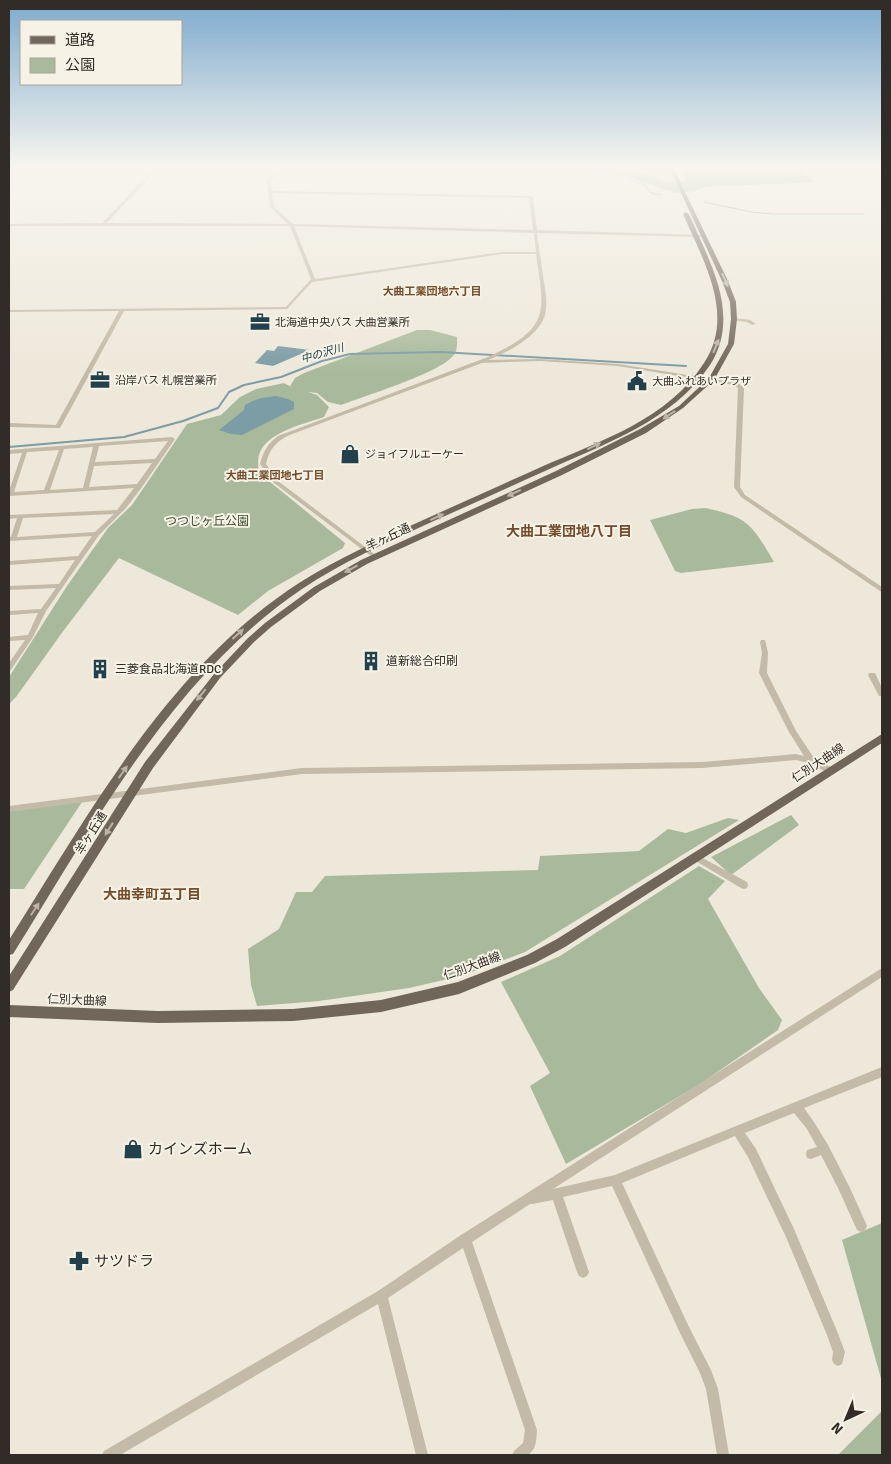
<svg xmlns="http://www.w3.org/2000/svg" width="891" height="1464" font-family="Signika,'Noto Sans JP',sans-serif">
<style>
.green{fill:#a9ba9c}
.water{fill:#7c9ca6}
.lines{fill:none;stroke-linecap:round;stroke-linejoin:round}
.stream-far1{stroke:#7c9ca6;stroke-width:1}
.stream{stroke:#7c9ca6;stroke-width:2}
.minor{fill:#c3baa7;fill-rule:evenodd}
.major{fill:#71665a;fill-rule:evenodd}
.oneway{fill:#bab3a6}
.labels{text-anchor:middle;stroke-width:4;stroke-linejoin:round;paint-order:stroke}
.far-neighbourhood-label{font-size:11px;font-weight:bold;fill:#754c2b;stroke:#f6f2e5}
.far-poi-label{font-size:11px;fill:#312c27;stroke:#f6f2e5;text-anchor:start}
.far-water-label{font-size:11px;font-style:italic;fill:#22414d;stroke:#f6f2e5}
.park-label{font-size:12px;fill:#3b4c2e;stroke:#f6f2e5}
.street-label{font-size:12px;fill:#312c27;stroke:#f6f2e5}
.poi-label{font-size:12px;fill:#312c27;stroke:#f6f2e5;text-anchor:start}
.neighbourhood-label{font-size:14px;font-weight:bold;fill:#754c2b;stroke:#f6f2e5}
.near-poi-label{font-size:15px;fill:#312c27;stroke:#f6f2e5;text-anchor:start}
</style>
<rect width="100%" height="100%" fill="#ede8da"/>
<path class="green" d="M585 167C597 167 612 165 625 167 641 171 671 187 686 180L679 167H800L815 182 704 187 695 191 676 193 615 173Z
M417 330H430L457 337C457 345 458 352 451 358 435 374 365 396 341 405L328 402 317 393 308 392 317 395 329 407 324 417C306 423 270 432 261 450 257 457 258 465 259 473L345 543 343 548 268 591 238 615 119 558 64 630 16 697 9 704V677L67 586 108 528 132 505 187 424 221 415 240 397 256 389 284 383 295 389 290 386 295 378 304 373Z
M705 508C749 517 752 525 774 562L681 573 675 571 650 520 692 509Z
M84 799 24 889H9V809Z
M791 815 799 825 731 875 711 857Z
M728 818 739 820 525 952 461 976 409 988 319 1001 257 1006 251 985 248 949 279 929 296 892H312L325 876 538 870 540 856 639 851 668 829 686 833Z
M699 866 725 881 708 899 759 988 782 1020 778 1030 700 1084 566 1164 530 1086 550 1073 501 982 560 956Z
M882 1223V1382L842 1240Z
M882 1411V1455H838Z"/>
<path class="water" d="M278 346 310 350 273 366 255 363 267 350 274 351Z
M276 396 288 399 294 402V409L242 435 231 434 219 430 244 410 245 405C255 399 264 397 276 396Z"/>
<g class="lines">
<path class="stream-far1" d="M567 167 591 173H610L645 185 651 193 662 195
M704 202 751 212 774 214H864"/>
<path class="stream" d="M9 447 124 437 183 421 218 408 229 392 244 385 281 377 322 361 350 354 441 352 686 366"/>
<path class="minor" d="M151 167H155L148 179 107 223 288 224 270 207 267 180 282 167H286L271 180 272 191 531 196 533 197 537 230 703 235 704 236 702 237 537 233C539 247 541 261 543 276 545 288 548 302 545 315 539 336 507 353 488 360L540 359 618 364 738 383 744 388 740 487 745 495 882 587V592L880 591 741 497 734 487 738 388 734 385 618 366 540 361 482 363 287 436C275 443 269 450 266 464L278 481 377 556 378 557 375 559 274 483 260 464C263 452 268 443 278 436L488 357C506 348 532 337 539 316 545 300 538 272 536 254H502L312 282 287 309 124 311 60 428 9 427V423L56 425 119 311 9 312V310L286 307 311 279 290 226H9V224L102 223 145 178ZM272 193 529 198 533 230 293 224 274 207ZM294 226 534 233 536 252H502L315 279Z
M732 318 750 320 756 324 752 325 747 322 732 320Z
M172 437 175 439 142 487 126 508 99 535 46 611 33 637 11 670H9V663L25 640 9 641V637L28 635 38 613 9 615V611L41 609 56 588 9 590V586L59 584 75 560 9 565V561L78 556 92 536 9 541V537H11L17 518 9 519V515L117 510 134 488 9 496V491L22 453 9 454V450ZM168 441 155 459 95 462 99 446ZM93 447 83 488 50 490 64 449ZM59 450 44 490 14 492 27 452ZM152 463 137 484 89 487 94 466ZM114 514 95 532 17 537 23 518Z
M761 640H765L768 653 767 673 796 731 814 758 834 769 835 771 834 773H828L809 763 796 760 702 768 302 774 9 812V806L302 768 702 762 796 754 804 756 789 732 759 673 762 653 760 642Z
M869 673H875L876 675 882 688V696H879L878 694 868 675Z
M697 855 747 882 748 885 747 888 744 889 741 888 694 860 693 858 694 856Z
M882 968V977L553 1189 615 1175 882 1067V1077L804 1108 814 1122 828 1145 850 1188 867 1226 865 1230 861 1232 857 1230 838 1188 821 1155 811 1159 807 1158 806 1154 807 1150 817 1147 807 1129 794 1113 745 1133 756 1149 794 1229 837 1331 845 1352 842 1364 838 1366 834 1364 832 1360 833 1352 827 1335 786 1237 748 1157 735 1136 622 1183 688 1325 711 1370 718 1389 729 1455H717L706 1389 700 1373 680 1333 612 1186 563 1197 589 1272 587 1276 583 1278 579 1276 577 1272 553 1200 532 1204H530L472 1242 537 1430C536 1441 537 1448 528 1455H512L514 1451 523 1443 525 1430 463 1248 388 1298 428 1455H416L378 1304 120 1455H102L104 1451 378 1291 461 1235Z"/>
<path class="major" d="M669 167H673L728 281 736 302 737 319 734 344 714 380 683 408 646 433 562 475 367 564 320 591 271 627 254 642 220 678 153 768 13 990 9 992V976L145 762 214 674 248 638 265 623 314 587 361 560 556 471 640 429 679 406 709 378 728 344 731 319 730 302 722 281Z
M686 212 689 214C709 261 742 315 710 365 673 421 604 444 545 471 505 489 465 507 425 525 383 544 341 563 302 589 172 677 95 823 13 954L9 955V940C90 812 169 667 299 583 338 558 380 540 421 521 461 503 501 485 541 467 598 442 669 419 704 363 736 315 703 260 683 214Z
M882 734V743L565 947 535 963 459 994 381 1012 293 1021 158 1023 9 1017V1005L158 1011 293 1009 381 1000 458 982 527 955 557 939Z"/>
</g>
<defs><path id="oneway-solid" d="M-6-.8H1V-3.2L6.5 0L1 3.2V.8H-6Z" transform="scale(1.25)"/></defs>
<g class="oneway">
<use href="#oneway-solid" transform="translate(725 280) rotate(66)"/>
<use href="#oneway-solid" transform="translate(716 346) rotate(-68)"/>
<use href="#oneway-solid" transform="translate(669 415) rotate(146)"/>
<use href="#oneway-solid" transform="translate(594 446) rotate(-26)"/>
<use href="#oneway-solid" transform="translate(514 493) rotate(155)"/>
<use href="#oneway-solid" transform="translate(437 517) rotate(-24)"/>
<use href="#oneway-solid" transform="translate(351 569) rotate(152)"/>
<use href="#oneway-solid" transform="translate(238 634) rotate(-42)"/>
<use href="#oneway-solid" transform="translate(201 695) rotate(129)"/>
<use href="#oneway-solid" transform="translate(123 772) rotate(-55)"/>
<use href="#oneway-solid" transform="translate(109 829) rotate(122)"/>
<use href="#oneway-solid" transform="translate(35 909) rotate(-57)"/>
</g>
<linearGradient id="sky" x2="0" y2="1"><stop stop-color="#7daace"/><stop offset="0.45" stop-color="#f7f5ee"/><stop offset="1" stop-color="#f7f5ee" stop-opacity="0"/></linearGradient>
<rect width="891" height="372" fill="url(#sky)"/>
<defs>
<symbol id="office-bare" viewBox="-9 -9 18 18"><path d="M-6-3h4V-5.5h4V-3h4V5H-6ZM-1-4.5V-3h2v-1.5ZM-6 0V1H6V0Z" fill="#22414d" stroke="#f6f2e5" stroke-width="2.5" paint-order="stroke"/></symbol>
<symbol id="civic-bare" viewBox="-9 -9 18 18"><path d="M-.6-6.5H3V-4.5H.6V-3L4-1V1h2V6H-6V1h2V-1L-.6-3ZM-1.2 2.5V6h2.4V2.5Z" fill="#22414d" stroke="#f6f2e5" stroke-width="2.5" paint-order="stroke"/></symbol>
<symbol id="shop-bare" viewBox="-9 -9 18 18"><path d="M-5-2.5h2.3a2.7 3.5 0 0 1 5.4 0H5L5.5 6h-11ZM-1.5-2.5h3a1.5 2.3 0 0 0-3 0Z" fill="#22414d" stroke="#f6f2e5" stroke-width="2.5" paint-order="stroke"/></symbol>
<symbol id="building-bare" viewBox="-9 -9 18 18"><path d="M-4-6H4V6H1V3H-1V6H-4ZM-2.5-4.3h1.7v1.8h-1.7ZM.8-4.3h1.7v1.8H.8ZM-2.5-1h1.7V.8h-1.7ZM.8-1h1.7V.8H.8Z" fill="#22414d" stroke="#f6f2e5" stroke-width="2.5" paint-order="stroke"/></symbol>
<symbol id="pharmacy-bare" viewBox="-9 -9 18 18"><path d="M-2-6h4v4h4v4h-4v4h-4v-4h-4v-4h4Z" fill="#22414d" stroke="#f6f2e5" stroke-width="2.5" paint-order="stroke"/></symbol>
</defs>
<g fill-rule="evenodd">
<use href="#office-bare" x="246" y="308" width="28" height="28"/>
<use href="#office-bare" x="86" y="366" width="28" height="28"/>
<use href="#civic-bare" x="623" y="367" width="28" height="28"/>
<use href="#shop-bare" x="336" y="440" width="28" height="28"/>
<use href="#building-bare" x="357" y="647" width="28" height="28"/>
<use href="#building-bare" x="86" y="655" width="28" height="28"/>
<use href="#shop-bare" x="119" y="1135" width="28" height="28"/>
<use href="#pharmacy-bare" x="65" y="1247" width="28" height="28"/>
</g>
<g class="labels">
<g class="far-neighbourhood-label">
<text x="432" y="295">大曲工業団地六丁目</text>
<text x="275" y="479">大曲工業団地七丁目</text>
</g>
<g class="far-poi-label">
<text x="275" y="326">北海道中央バス 大曲営業所</text>
<text x="115" y="384">沿岸バス 札幌営業所</text>
<text x="652" y="385">大曲ふれあいプラザ</text>
<text x="365" y="458">ジョイフルエーケー</text>
</g>
<g class="far-water-label">
<text transform="translate(322 353) rotate(-16)" y="4">中の沢川</text>
</g>
<g class="park-label">
<text x="207" y="525">つつじヶ丘公園</text>
</g>
<g class="street-label">
<text transform="translate(388 537) rotate(-25)" y="4">羊ヶ丘通</text>
<text transform="translate(818 763) rotate(-33)" y="4">仁別大曲線</text>
<text transform="translate(91 833) rotate(-58)" y="4">羊ヶ丘通</text>
<text transform="translate(472 966) rotate(-20)" y="4">仁別大曲線</text>
<text transform="translate(77 1000) rotate(2)" y="4">仁別大曲線</text>
</g>
<g class="poi-label">
<text x="386" y="665">道新総合印刷</text>
<text x="115" y="673">三菱食品北海道RDC</text>
</g>
<g class="neighbourhood-label">
<text x="569" y="536">大曲工業団地八丁目</text>
<text x="152" y="899">大曲幸町五丁目</text>
</g>
<g class="near-poi-label">
<text x="148" y="1154">カインズホーム</text>
<text x="94" y="1266">サツドラ</text>
</g>
</g>
<rect width="891" height="1464" fill="none" stroke="#312c27" stroke-width="20"/>
<rect x="20" y="20" width="162" height="65" fill="#f6f2e5" stroke="#a7a399"/>
<rect x="30" y="36" width="25" height="8" fill="#71665a" stroke="#a7a399"/>
<text x="65" y="45" font-size="15" fill="#312c27">道路</text>
<rect x="30" y="58" width="25" height="15" fill="#a9ba9c" stroke="#a7a399"/>
<text x="65" y="70" font-size="15" fill="#312c27">公園</text>
<g transform="translate(846 1419) rotate(224)" stroke="#f6f2e5" stroke-width="4" paint-order="stroke">
<path d="M0-4L9 19L0 12L-9 19Z" fill="#312c27"/>
<text y="-8" font-size="14" font-weight="bold" text-anchor="middle" fill="#312c27">N</text>
</g>
</svg>
